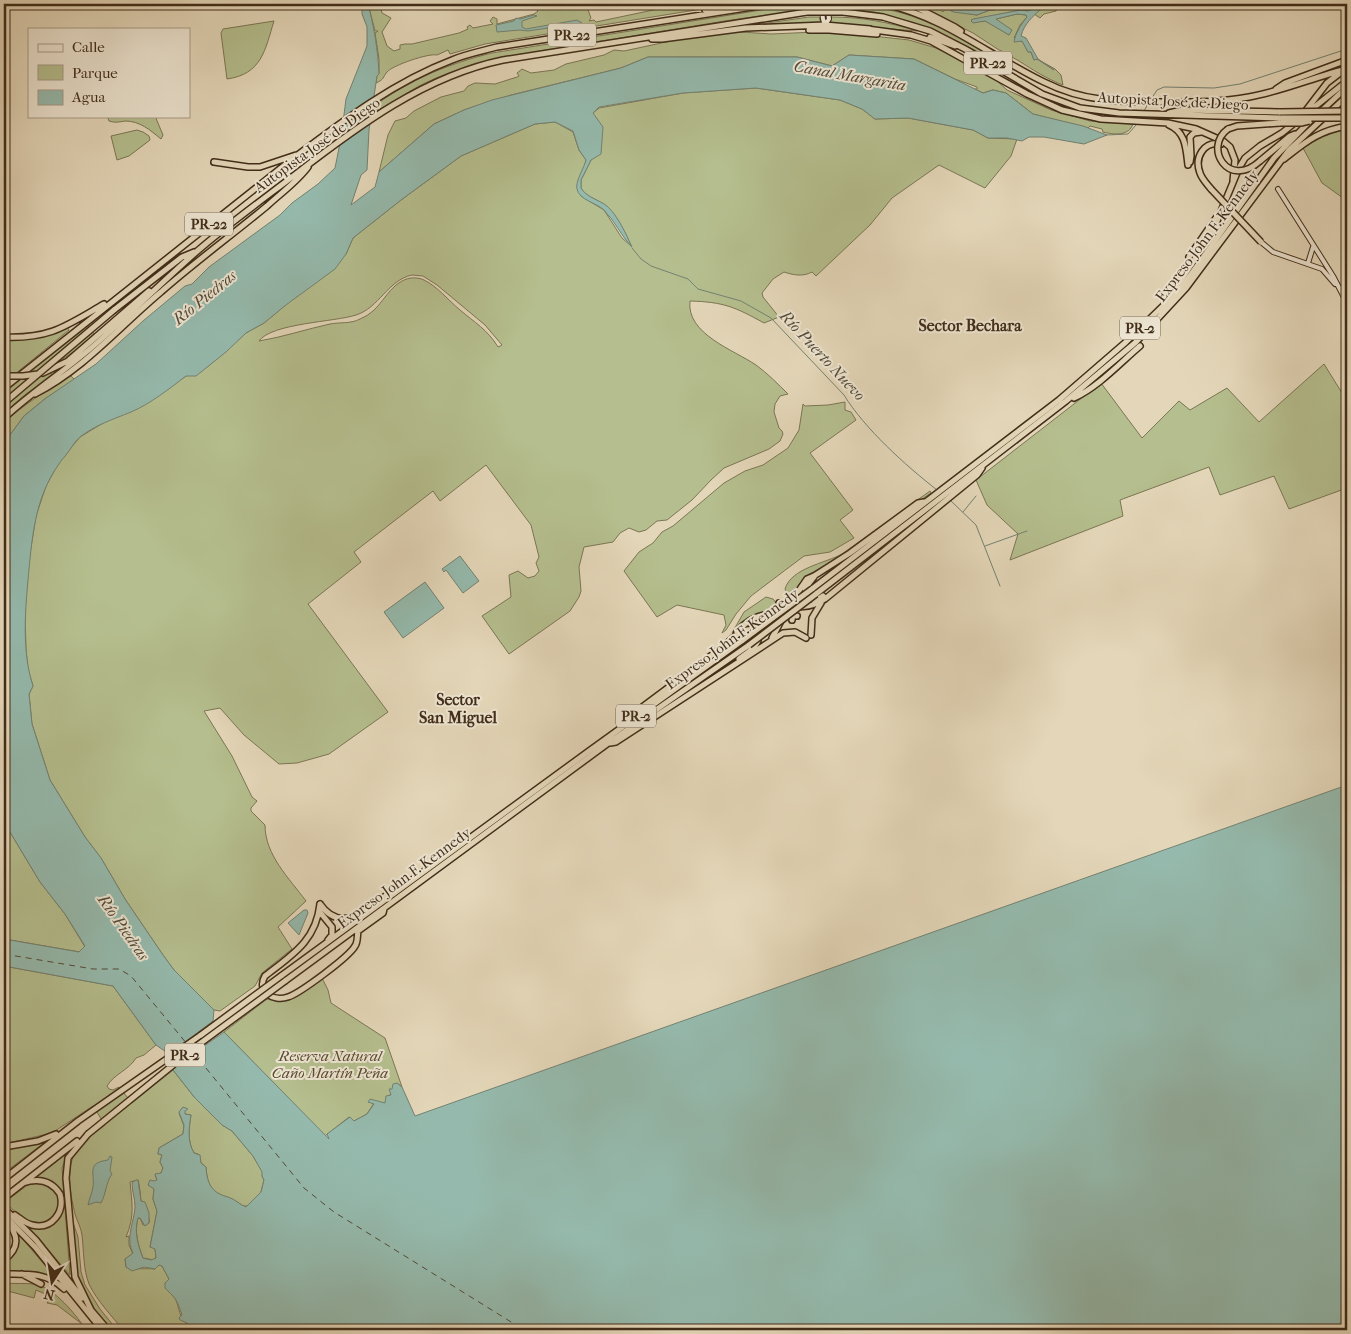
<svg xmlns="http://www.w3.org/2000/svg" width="1351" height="1334" font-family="'IM FELL French Canon',serif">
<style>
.green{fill:#b5be8e;stroke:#7b7654;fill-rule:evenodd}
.water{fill:#95baad;stroke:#738272}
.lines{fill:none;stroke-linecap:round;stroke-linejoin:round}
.stream{stroke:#738272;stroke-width:1}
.ferry{stroke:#524937;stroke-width:1;stroke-dasharray:6 5;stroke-linecap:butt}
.secondary-casing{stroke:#412d19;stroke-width:6}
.highway-casing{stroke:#412d19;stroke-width:8}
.secondary{stroke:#ede5d2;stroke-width:4}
.highway{stroke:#e4d7b9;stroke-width:5}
.highway-bridge-casing{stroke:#412d19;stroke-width:8;stroke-linecap:butt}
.highway-bridge{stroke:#e4d7b9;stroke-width:5}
.labels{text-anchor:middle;stroke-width:4;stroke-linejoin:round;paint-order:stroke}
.shield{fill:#ede5d2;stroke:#756450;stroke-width:1}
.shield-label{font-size:14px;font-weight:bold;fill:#412d19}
.street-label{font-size:15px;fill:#412d19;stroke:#ede5d2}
.park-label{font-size:15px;font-style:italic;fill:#584a30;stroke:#ede5d2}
.water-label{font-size:16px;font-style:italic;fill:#524937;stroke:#ede5d2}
.neighbourhood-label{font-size:16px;font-weight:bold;fill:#412d19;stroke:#ede5d2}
</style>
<rect width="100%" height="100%" fill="#e4d7b9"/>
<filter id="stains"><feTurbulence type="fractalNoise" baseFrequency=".004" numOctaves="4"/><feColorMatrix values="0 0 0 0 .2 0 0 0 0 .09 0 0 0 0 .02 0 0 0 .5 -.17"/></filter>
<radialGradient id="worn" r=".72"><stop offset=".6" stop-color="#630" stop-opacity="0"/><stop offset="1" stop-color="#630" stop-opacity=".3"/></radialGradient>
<path class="green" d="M368 4H380L382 13 391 18 382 32 387 46 394 51 400 49V45L405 44H412L459 33 468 29 467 27 470 25 473 28 493 24 490 21 493 17 497 19V24L534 14 538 11 536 9 539 4 542 5V8L544 6 546 7V4L551 8 559 5 558 4H576L577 9 587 7 591 18 589 21 594 20 596 22 658 9 665 4 671 6 680 4H733L485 44 450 54 448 50 437 55C429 53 393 65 387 72 382 78 385 79 376 83L377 76 379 74V59L375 33 378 31H375Z
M799 4H818L819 8 731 20 498 58 468 66 436 78 419 86 377 111V104C411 79 451 63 492 53Z
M830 4C887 4 927 17 976 47 983 52 992 56 998 62L947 36 912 22 874 12 830 8Z
M914 4H931L930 7 939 9 943 12 948 4H952L951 11 977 15 990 10H995L1000 4H999H1060L1056 11 1044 14 1040 18 1034 14 1041 9 1038 7 1028 11 1021 10 971 20 973 22 985 21 988 22 1009 35 1011 30 995 21 996 19 1017 14 1026 15 1027 17 1020 25 1014 38 1023 42 1028 52H1031L1034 60 1037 59 1055 69 1061 75 1063 85C1047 79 1033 70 1019 61 1011 57 1006 52 999 50L973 33Z
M809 17H819L821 23 747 26Z
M831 17C861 17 888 22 917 31L830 24Z
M274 21C265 50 262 74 227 79L221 33 223 29Z
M741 32 771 34 816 32 846 33 909 40 936 48 957 58 996 80 1007 90 1051 110 1090 121 1133 124C1129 136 1114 135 1103 132L1102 129 1090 126 1088 128 1033 114 1006 93 993 90 983 93 974 89H977V87L955 79 914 59 849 55 832 66 797 57H648L621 68 511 95 464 110 434 124 379 172 388 135 395 121 406 118 414 111 441 97 464 91 468 86 475 83 495 84 517 77 519 76 517 73 522 69 531 73 554 70 566 64 604 55 614 50 624 51 680 39 723 33Z
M756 88 840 100 862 109 875 119 908 118 973 130 988 138 1017 139 1011 156 985 188 939 165 892 198 870 225 816 276 812 272C803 277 793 275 784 272L773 279 762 293 763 297 779 317 764 323C735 307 724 302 690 301 686 334 734 350 756 365 767 373 778 384 788 394L780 396 775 404 774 412 779 428 782 431 783 434 780 441 769 449 724 468 711 480 692 500 667 520 657 521 646 530 639 532 629 528 620 533 613 542 584 547 579 567 581 591 579 597 570 611 509 654 482 616 511 597 509 575 518 571 528 578 535 576 539 571 536 563 539 557 531 525 486 465 440 501 433 491 354 552 361 562 308 604 388 712 329 754 297 763 279 764 244 735 220 708 204 711 232 756 252 797 257 801 251 808V811L265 825C265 855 289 878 306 901L278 927 292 949 262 973 255 986 220 1011 214 1010 174 970 163 955 125 899 101 858 85 837 50 780 32 724 29 694 33 686 28 670 26 649 25 609 29 560 36 516 46 486 59 462 80 437 108 420 168 389 186 376 207 367 246 333 264 323 346 254 353 238 401 200 461 156 535 124 555 122 573 132 579 150 586 160 584 169 578 181 581 196 604 210 622 238 631 246C625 232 617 215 606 206 598 199 585 197 581 188V180L591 160 593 113 599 108 683 93ZM412 275 423 276 437 285 485 325 502 345 498 347C488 330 474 322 460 310 448 300 438 287 424 280 418 277 409 277 402 281 385 290 381 311 360 319 351 324 340 322 330 324 307 329 283 337 259 341 272 323 335 322 356 315 379 308 388 280 412 275Z
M107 116H155L163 135 161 139C150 130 140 121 125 121 119 122 115 123 109 121Z
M137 130 143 132 149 136 150 140 129 156 117 160 111 136Z
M1347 130V196L1343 198 1322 183 1303 148C1317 140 1331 131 1347 130Z
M87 324 94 334C76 350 59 365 36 371L37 378 51 373 53 376 26 394 4 413V393Z
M68 328 69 330 4 383V339L42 337Z
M1324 364 1347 401V488L1289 509 1274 476 1220 495 1209 467 1120 500 1123 516 1010 560 1018 534 987 505 976 480 1101 383 1142 438 1179 401 1190 410 1227 388 1259 422Z
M70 375 75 380 46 398 24 416 4 443C4 438 2 429 4 424 8 415 59 382 70 375Z
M845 402V410L851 412 856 420 810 453 853 510 840 520 854 538 830 552 804 556 751 596 736 614 726 630 722 633 726 625 724 615 677 605 657 617 624 571 639 552 653 543 662 532 673 526 724 483 745 471 763 465 788 448 799 430 803 404 805 406 828 405Z
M930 491 931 493 922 499 841 556 808 575 799 584 793 596 790 598 785 589C791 568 826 563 842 554Z
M766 597 773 599 779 606 773 610 754 615 732 633 744 612Z
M4 822 40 882 65 914 85 947 80 952 4 939Z
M4 966 113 986 156 1045 144 1055 136 1058C129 1070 114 1074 107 1086L109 1089 113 1090 119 1087 132 1103 173 1070 195 1098 222 1125 232 1131 253 1156 263 1172 262 1176 264 1180 261 1192 248 1206H243C224 1191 208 1201 206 1167L201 1163 198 1154 194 1153C187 1141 189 1128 191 1115L185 1114 183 1107 179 1113 184 1126 183 1134 159 1148 158 1154 162 1155 160 1162 163 1168 161 1173 155 1175 157 1180 148 1185 151 1186 154 1189 153 1199 157 1211 150 1247 155 1248 156 1258 154 1260 143 1258C138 1245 134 1232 138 1218H140L143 1225 149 1223C150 1211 143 1210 141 1201 140 1194 140 1187 138 1180L130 1182C132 1203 135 1216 126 1237L129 1236V1245L133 1254 125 1259 126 1267C136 1270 145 1268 155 1269L159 1265 162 1266 169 1279 165 1283 167 1290C178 1297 177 1306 181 1316 183 1321 189 1324 191 1330H123C112 1316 97 1301 89 1284 83 1269 84 1251 82 1235 81 1227 77 1221 75 1214 71 1197 66 1174 73 1157 79 1143 94 1134 105 1125L93 1106 52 1133 4 1144Z
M322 978 328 990 331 1003 385 1038 402 1087 397 1083 385 1103H374L367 1114 354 1121 349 1117 325 1136 224 1032 267 999C290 1006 305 992 322 978Z
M43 1142 44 1143 4 1173V1150Z
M68 1152 62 1168 70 1275 27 1225C56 1238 77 1201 54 1183 49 1179 42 1179 36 1176Z
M36 1182C40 1183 47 1183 51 1185 71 1197 53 1228 33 1223 22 1221 13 1209 5 1202L30 1183Z
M72 1220 78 1237 81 1272 85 1285 100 1309 117 1330H112C100 1315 83 1298 77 1278 73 1264 73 1236 72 1220Z
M18 1236H20L55 1277 54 1278 31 1272H4V1263C15 1256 17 1249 18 1236Z
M4 1283C14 1284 25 1283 35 1284 52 1287 72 1310 82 1324L57 1305 47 1303 50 1296 36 1290 34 1298 4 1290Z"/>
<path class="water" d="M362 4H368C374 27 378 50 379 74L377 76 369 130 367 170 361 175 351 205 375 187 379 172 434 124 464 110 492 100 621 68 648 57H797L832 66 849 55 914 59 983 93 993 90 1006 93 1033 114 1083 126 1107 135 1084 144 1044 137H1029L1022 141 1007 138H988L973 130 908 118 875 119 862 109 840 100 756 88 683 93 599 107 593 113 603 127 601 154 591 160 581 180V188C586 197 599 200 607 206 618 216 626 234 632 247 621 236 615 221 604 210 597 203 579 200 577 189 575 182 584 168 586 160L579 150 573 131 555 122 535 124 461 156 401 200 353 238 346 254 335 269 286 305 264 323 246 333 226 352 196 376H186C169 389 150 404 131 412 114 419 95 425 80 437 74 442 71 449 66 455 64 458 61 460 59 464 34 499 32 539 28 580 25 615 22 652 33 686L29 694 32 724 50 780 85 837 101 858 125 899 163 955 174 970 214 1010 213 1021 169 1054 156 1045 113 986 4 966V939L79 952 85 946 65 914 40 882 4 822V443L24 416 46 398 96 364 143 321 185 286 192 284 209 267 280 215 292 203 318 184 335 168 341 138 346 99 367 46V27L362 14Z
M951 4H999L1001 7 999 9 990 10 977 15 953 12 951 9Z
M1038 7 1041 9C1033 16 1024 24 1021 36L1026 38 1038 59 1054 70 1037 59 1034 60 1031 52H1028L1022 41 1014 42C1015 34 1022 23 1027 17L1026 15 1017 14 996 19 1012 30 1009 35 985 21 973 23 971 21 973 19 1021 10 1028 11Z
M534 15 537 16 522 21V27L526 29 577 20 582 23 528 31 520 30 497 32 496 25 514 21 516 18 520 19Z
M460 556 479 581 463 593 446 570 444 572 442 569Z
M425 582 444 608 403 638 384 612Z
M1347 785V1330H191L187 1323 180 1320 179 1318 182 1315C176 1298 177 1300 165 1288V1283L169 1279 162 1266 159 1265 155 1269 144 1267 132 1271 126 1267 125 1259 133 1253C125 1238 134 1223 135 1207 135 1198 132 1191 132 1183L136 1180H138L141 1201 145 1202 149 1213V1223L145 1226 140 1218H138C134 1232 138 1245 143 1258L151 1260 156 1258 155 1249 150 1247 157 1211 153 1199 154 1189 148 1185 150 1180 154 1181 157 1180 155 1174 161 1173 163 1168 160 1162 162 1155 158 1154 159 1148 183 1134 184 1125 179 1112 183 1107 188 1109 185 1111V1114L191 1115C189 1128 187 1141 194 1153L200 1155 201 1163 206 1167C207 1184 212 1193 228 1197 235 1199 240 1205 246 1207L261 1192 264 1180 262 1176V1172L253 1156 232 1131 222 1125 195 1098 173 1070 180 1063 224 1032 329 1139 327 1134 350 1117 354 1121 367 1114 374 1104 368 1102 370 1099 385 1103 386 1096 391 1095 389 1089H392L393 1084 397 1083 402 1087 415 1116Z
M304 910H307L308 913 299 935 288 923Z
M110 1156 112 1157 110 1171 112 1174C106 1182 106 1194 101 1203L96 1202 88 1205C89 1200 92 1193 93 1187 95 1173 86 1163 108 1160Z"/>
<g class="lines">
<path class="stream" d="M1150 101 1157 90 1164 87 1214 88 1240 84 1347 49
M1144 111 1148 104
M1107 135 1128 134 1137 124
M632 248 641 259 651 266 688 279 698 289 741 301 771 318 844 395C865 429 905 465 937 490
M950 500 976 525 1000 586
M963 512 976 496
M985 546 1027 531"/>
<path class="ferry" d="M4 954 93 969H119L131 976 187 1044
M192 1051 304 1188 334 1212 524 1330"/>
<defs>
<path id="secondary" d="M821 4 823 19 825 25
M825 25 829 19 827 4
M1278 189 1333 276 1347 303
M1261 242 1273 252 1322 269 1335 284
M1308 263 1313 247"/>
<path id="highway" d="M885 4C944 17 990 56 1044 82 1086 103 1124 102 1169 102 1196 102 1222 102 1249 97 1283 91 1314 77 1347 69
M910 4 955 27 961 31
M705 10 737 4
M843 12 883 17 930 31 965 49 1042 94 1080 108 1119 113 1281 118
M867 29 911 35 931 41 1027 94 1062 110 1101 119 1168 123 1196 129 1223 141 1230 147 1235 160 1233 181
M809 30H829L877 34
M930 37 955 46
M652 39H662L746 28 825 25 870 29
M1276 89 1285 83 1347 60
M1169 113 1182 110 1280 112
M1304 113 1327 83 1340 73
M1318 114 1347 87
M1340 118H1347
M1169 125C1186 132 1186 149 1188 165
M1228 129 1237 126 1280 123
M1284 159C1307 141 1318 131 1347 126
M1260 161 1290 136 1295 134
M214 162 248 167H260L296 155
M1190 162 1191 156 1190 137 1194 133 1201 132
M1211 189C1207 184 1202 179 1200 173 1194 157 1204 141 1221 144
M1189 257 1216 218
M1175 289 1212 233 1239 168 1245 158 1260 146 1282 133 1347 81
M114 310 182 257 194 252
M4 337C50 339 66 326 104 304
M43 373 68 361 149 291
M4 388 295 157C344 120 394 82 452 60 466 54 482 51 497 47L772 4
M35 394C84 369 119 327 161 292 195 262 232 235 267 206 281 193 297 182 308 167
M1074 398C1098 387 1120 363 1140 346
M4 418C34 390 68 369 98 342 131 313 162 282 195 253 227 225 262 200 296 174 358 126 425 76 503 60L807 12
M814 577 806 587 805 593C809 601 816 602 823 596
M812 589 1059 400 1126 342 1165 304 1187 280 1274 158 1312 119
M816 594 1066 401 1136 342 1186 288 1289 150 1347 96
M779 603C798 608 809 609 825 599L977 475 982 468
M792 620 796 595 807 579 814 576 850 553 918 503 924 502
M737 632C752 613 775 611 797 616
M811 635 812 618 821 603
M772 638 782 619
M633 716 637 711 724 646C733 638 742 627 755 630L759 634C759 647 748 652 739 659
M610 743 616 742 783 633 795 632 806 638
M320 904C316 941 292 955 265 976 256 991 273 1002 288 997 300 993 349 957 355 946 358 942 357 936 358 931L383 913 384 909
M320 904C342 936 369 907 391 892
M319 911 332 927V935L328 940
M281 976 589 751 743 640
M285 981 607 744 749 645
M88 1134 68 1158 66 1178 75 1277 91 1310
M4 1147 38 1141 56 1134
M4 1179 78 1121 201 1035
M4 1198 77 1141
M4 1208 36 1240 82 1298
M4 1215 35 1247 102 1330
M15 1215C21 1219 26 1224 32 1225 52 1230 65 1212 60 1194 51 1180 38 1178 23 1183
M4 1260C20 1248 19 1235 6 1221
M4 1274C26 1274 47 1272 64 1289
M22 1274 41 1284
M90 1309 108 1330"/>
</defs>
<use href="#secondary" class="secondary-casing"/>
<use href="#highway" class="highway-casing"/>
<use href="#secondary" class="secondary"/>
<use href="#highway" class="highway"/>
<defs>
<path id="highway-bridge" d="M807 12H843
M1280 112 1346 111
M1281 118H1340
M1280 123H1301L1309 121
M1228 129C1203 147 1228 190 1260 161
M1211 189 1261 242
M4 376H23L38 374
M4 403 114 310
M743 640 812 589
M749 645 816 594
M201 1035 281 976
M88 1134 194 1048 285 981"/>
</defs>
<use href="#highway-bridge" class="highway-bridge-casing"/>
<use href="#highway-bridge" class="highway-bridge"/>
</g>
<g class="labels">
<g class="shield">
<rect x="548" y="23.5" width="48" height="23" rx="4"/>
<rect x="964" y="51.5" width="48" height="23" rx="4"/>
<rect x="185" y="212.5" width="48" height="23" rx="4"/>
<rect x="1120" y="316.5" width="40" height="23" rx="4"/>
<rect x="616" y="704.5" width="40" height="23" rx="4"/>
<rect x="165" y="1043.5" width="40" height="23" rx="4"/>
</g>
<g class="shield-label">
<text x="572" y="40">PR-22</text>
<text x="988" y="68">PR-22</text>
<text x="209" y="229">PR-22</text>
<text x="1140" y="333">PR-2</text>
<text x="636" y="721">PR-2</text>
<text x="185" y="1060">PR-2</text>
</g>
<g class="street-label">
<text transform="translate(1173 101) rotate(3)" y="5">Autopista José de Diego</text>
<text transform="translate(317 145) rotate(-36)" y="5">Autopista José de Diego</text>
<text transform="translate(1207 236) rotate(-53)" y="5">Expreso John F. Kennedy</text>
<text transform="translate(732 639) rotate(-36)" y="5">Expreso John F. Kennedy</text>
<text transform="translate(404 878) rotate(-36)" y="5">Expreso John F. Kennedy</text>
</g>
<g class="park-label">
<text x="330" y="1061">Reserva Natural<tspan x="330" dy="17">Caño Martín Peña</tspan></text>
</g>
<g class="water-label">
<text transform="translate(850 75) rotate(10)" y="6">Canal Margarita</text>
<text transform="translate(204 297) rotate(-39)" y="6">Río Piedras</text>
<text transform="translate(823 355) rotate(47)" y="6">Río Puerto Nuevo</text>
<text transform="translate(124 927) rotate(55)" y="6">Río Piedras</text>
</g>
<g class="neighbourhood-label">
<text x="970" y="331">Sector Bechara</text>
<text x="458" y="705">Sector<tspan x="458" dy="18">San Miguel</tspan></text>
</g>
</g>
<rect width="1351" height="1334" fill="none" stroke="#e4d7b9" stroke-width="20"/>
<rect x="5" y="5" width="1341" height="1324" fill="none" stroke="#412d19" stroke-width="2.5"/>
<rect x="10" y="10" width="1331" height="1314" fill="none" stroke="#412d19"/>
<rect x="28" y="28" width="162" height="90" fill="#ede5d2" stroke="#a89b88"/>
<rect x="38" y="44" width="25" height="8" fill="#ede5d2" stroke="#a89b88"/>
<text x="72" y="52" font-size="15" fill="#412d19">Calle</text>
<rect x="38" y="65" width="25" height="15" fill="#b5be8e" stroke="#a89b88"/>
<text x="72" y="78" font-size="15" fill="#412d19">Parque</text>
<rect x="38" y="90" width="25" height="15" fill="#95baad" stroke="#a89b88"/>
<text x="72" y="102" font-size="15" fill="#412d19">Agua</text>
<g transform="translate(52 1282) rotate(192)" stroke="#ede5d2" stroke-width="4" paint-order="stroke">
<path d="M0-4L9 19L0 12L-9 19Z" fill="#412d19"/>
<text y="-8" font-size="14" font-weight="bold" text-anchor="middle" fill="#412d19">N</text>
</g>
<rect width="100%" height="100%" filter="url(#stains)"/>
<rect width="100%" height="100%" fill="url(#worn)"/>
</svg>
